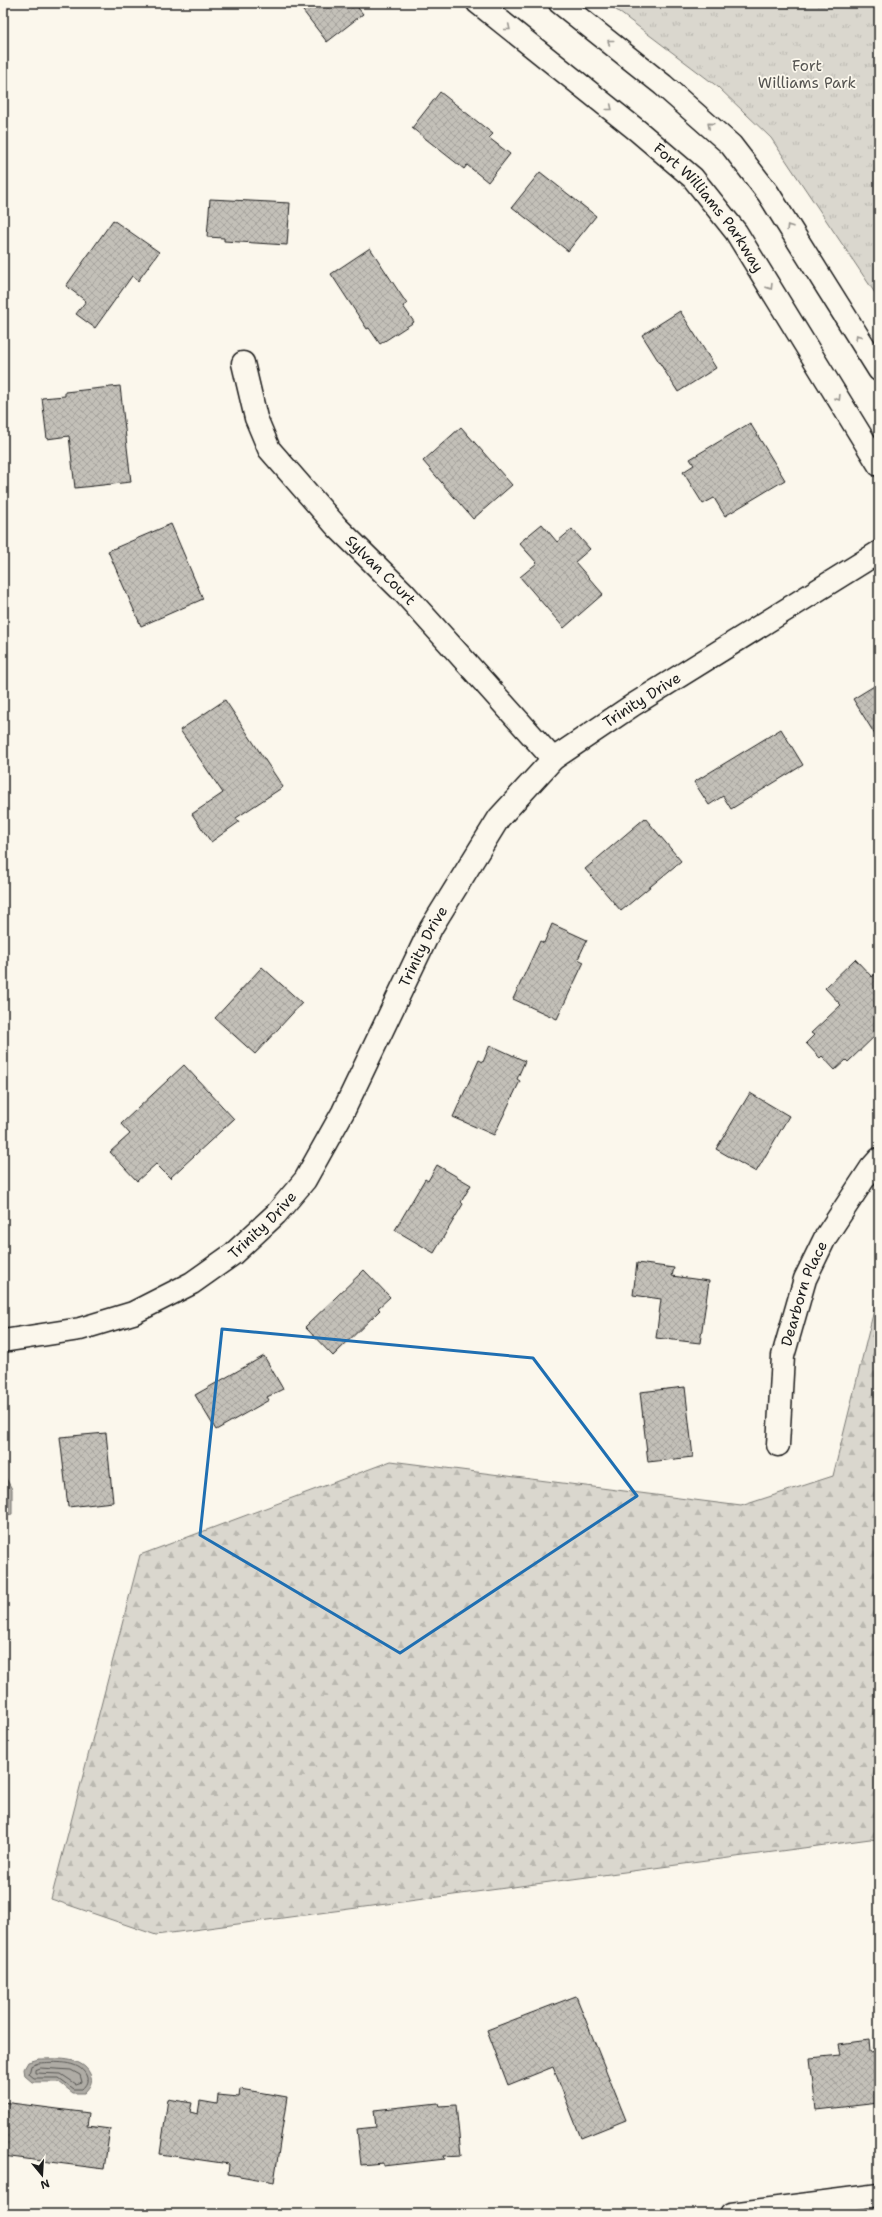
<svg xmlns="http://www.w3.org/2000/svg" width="882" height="2217" font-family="'Shantell Sans',sans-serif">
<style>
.grass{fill:url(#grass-tufts);stroke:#7b7a75}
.forest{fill:url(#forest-firs);stroke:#7b7a75}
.water{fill:#afaca5;stroke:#74726e}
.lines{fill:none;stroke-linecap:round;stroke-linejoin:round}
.shore{stroke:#575653;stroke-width:1}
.building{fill:url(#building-cross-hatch);stroke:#1c1c1c}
.minor-casing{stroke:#1c1c1c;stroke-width:25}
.minor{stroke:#fbf7ec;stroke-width:22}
.oneway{stroke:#97948e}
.marked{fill:none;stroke:#1f6fb2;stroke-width:3;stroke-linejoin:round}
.labels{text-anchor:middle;stroke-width:3.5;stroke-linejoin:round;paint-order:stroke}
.park-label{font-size:15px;fill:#555451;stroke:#fbf7ec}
.street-label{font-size:15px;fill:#1c1c1c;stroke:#fbf7ec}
</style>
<defs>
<pattern id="grass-tufts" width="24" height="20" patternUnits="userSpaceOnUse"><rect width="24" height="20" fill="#dad7ce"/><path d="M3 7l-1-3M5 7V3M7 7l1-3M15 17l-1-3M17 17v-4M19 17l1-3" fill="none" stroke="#bab8b0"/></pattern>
<pattern id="forest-firs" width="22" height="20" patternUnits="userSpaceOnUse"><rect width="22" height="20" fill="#dad7ce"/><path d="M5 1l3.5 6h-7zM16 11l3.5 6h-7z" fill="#bab8b0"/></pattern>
<pattern id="building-cross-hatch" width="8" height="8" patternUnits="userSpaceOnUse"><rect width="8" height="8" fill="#c3c0b8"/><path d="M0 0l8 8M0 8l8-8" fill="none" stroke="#a7a49e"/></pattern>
</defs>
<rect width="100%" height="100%" fill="#fbf7ec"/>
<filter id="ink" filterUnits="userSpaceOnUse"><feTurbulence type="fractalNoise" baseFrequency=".025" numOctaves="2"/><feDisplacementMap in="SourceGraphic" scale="8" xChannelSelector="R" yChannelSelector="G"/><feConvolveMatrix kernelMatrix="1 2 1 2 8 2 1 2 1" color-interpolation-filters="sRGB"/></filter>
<g filter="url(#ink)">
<path class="grass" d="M607 3H879V299L771 138 718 87Z"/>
<path class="forest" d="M879 1290V1840L870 1839 156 1935 51 1899 140 1555 391 1461 741 1506 833 1476Z"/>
<path class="water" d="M4 1475 12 1489V1514L3 1516Z
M39 2059C55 2059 82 2056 90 2074 94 2082 89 2088 84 2093H73L59 2082H32L25 2076 24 2069 28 2062Z"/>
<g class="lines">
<path class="shore" d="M39 2063C53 2062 79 2060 86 2075 89 2081 86 2085 82 2089H74L59 2078H34L29 2074 31 2066Z
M40 2068 71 2070 80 2075 82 2082 76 2084 61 2074 35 2073V2070Z"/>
</g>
<path class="building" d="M297 3H354L363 14 327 42Z
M440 92 493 134 489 138 510 154 488 182 467 165 464 169 412 128Z
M540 172 596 216 568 251 512 207Z
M210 199 290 203 287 245 224 241V238L207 237Z
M113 220 159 252 138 281 132 276 95 328 76 314 86 301 66 286Z
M370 248 407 304 403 306 414 322 380 344 369 328 367 329 331 274Z
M680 311 716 368 678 392 642 335Z
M120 386 131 482 75 488 69 436 47 439 42 398 65 396V392Z
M750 423 785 480 725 516 714 498 703 504 683 472 694 465 690 459Z
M461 427 512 485 473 519 423 461Z
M171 524 203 599 141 626 108 551Z
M542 524 557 542 572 529 590 549 575 562 603 594 564 628 520 577 537 563 519 543Z
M879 683V741L853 699Z
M225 700 283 787 236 818 239 822 211 842 192 814 223 793 180 730Z
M781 729 803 765 731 809 723 796 709 805 694 782Z
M645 818 681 861 621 911 585 869Z
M552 924 587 940 578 959 584 962 557 1019 513 999 540 941 544 943Z
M855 959 872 977 879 971V1032L848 1062 846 1060 835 1070 822 1056 820 1058 806 1043 814 1035 811 1033 841 1005 825 988Z
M262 967 302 1003 255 1054 215 1018Z
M490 1045 525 1061 517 1079 520 1081 494 1135 453 1117 479 1060 483 1062Z
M184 1065 234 1119 170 1178 156 1164 137 1181 110 1152 130 1134 121 1124Z
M750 1093 789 1116 756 1172 716 1149Z
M437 1165 471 1185 461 1202 463 1204 434 1253 395 1230 425 1179 428 1181Z
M637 1263 674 1268 672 1276 709 1281 700 1343 656 1338 661 1299 633 1295Z
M364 1270 390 1297 378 1308 380 1310 333 1356 305 1327Z
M264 1356 283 1389 267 1397 269 1400 216 1430 195 1395Z
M685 1387 693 1457 648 1462 640 1392Z
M106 1433 113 1502 68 1507 60 1437Z
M576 1996 626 2120 581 2138 553 2067 508 2085 487 2030Z
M869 2040 870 2052 879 2051V2103L816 2110 810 2058 841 2055 839 2044Z
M240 2089 287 2097 274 2182 228 2174 229 2164 160 2154 168 2099 192 2103 190 2112 198 2114 200 2101 217 2104 218 2095 239 2097Z
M3 2102 89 2113 87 2126 110 2129 104 2169 3 2156Z
M438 2103 439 2106 456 2105 461 2155 444 2156 445 2159 383 2166V2163L361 2165 357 2129 376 2127 374 2110Z"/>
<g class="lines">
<defs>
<g id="minor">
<path id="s1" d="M478 3 638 131 693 178 736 232 879 465"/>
<path d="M560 3 663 85 731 145 768 193 879 370"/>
<path id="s2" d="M243 363 256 418 269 449 337 527 404 593 553 759"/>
<path id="s3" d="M3 1341 80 1329 133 1313 192 1283 233 1254 276 1214 305 1180 343 1112 431 928 499 818 553 759 633 705 879 552"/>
<path id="s4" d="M778 1445 783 1356 805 1279 825 1238 871 1168 879 1159"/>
<path d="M731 2214 879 2195"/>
</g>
</defs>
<use href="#minor" class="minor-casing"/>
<use href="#minor" class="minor"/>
</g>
<defs><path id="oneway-chevron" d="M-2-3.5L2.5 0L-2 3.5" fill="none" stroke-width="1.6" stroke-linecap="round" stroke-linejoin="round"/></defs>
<g class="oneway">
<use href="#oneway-chevron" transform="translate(508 28) rotate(39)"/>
<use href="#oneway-chevron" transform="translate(610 42) rotate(-142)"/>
<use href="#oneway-chevron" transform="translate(610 108) rotate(39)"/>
<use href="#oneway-chevron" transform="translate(710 125) rotate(-139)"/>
<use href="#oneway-chevron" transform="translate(789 227) rotate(-122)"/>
<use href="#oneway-chevron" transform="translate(770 287) rotate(58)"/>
<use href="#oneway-chevron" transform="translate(858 337) rotate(-122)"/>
<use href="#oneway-chevron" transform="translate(838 398) rotate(58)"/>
</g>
</g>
<path class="marked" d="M222 1329 533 1358 637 1496 400 1653 200 1535Z"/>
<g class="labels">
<g class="park-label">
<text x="807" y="71">Fort<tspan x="807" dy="17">Williams Park</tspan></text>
</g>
<g class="street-label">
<text dy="5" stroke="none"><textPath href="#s1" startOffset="310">Fort Williams Parkway</textPath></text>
<text dy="5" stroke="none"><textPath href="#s2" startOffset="255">Sylvan Court</textPath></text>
<text dy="5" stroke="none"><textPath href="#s3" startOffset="951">Trinity Drive</textPath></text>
<text dy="5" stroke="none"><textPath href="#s3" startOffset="615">Trinity Drive</textPath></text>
<text dy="5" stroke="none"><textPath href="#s3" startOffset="291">Trinity Drive</textPath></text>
<text dy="5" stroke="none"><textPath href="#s4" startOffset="155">Dearborn Place</textPath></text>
</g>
</g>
<rect width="882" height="2217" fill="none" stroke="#fbf7ec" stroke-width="16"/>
<rect x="8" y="8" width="866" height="2201" fill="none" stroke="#1c1c1c" stroke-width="1.5" filter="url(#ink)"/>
<g transform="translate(42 2175) rotate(162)" stroke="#fbf7ec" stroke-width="3" paint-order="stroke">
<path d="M0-3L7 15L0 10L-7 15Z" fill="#1c1c1c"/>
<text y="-6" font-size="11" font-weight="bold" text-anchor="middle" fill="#1c1c1c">N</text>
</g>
</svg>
